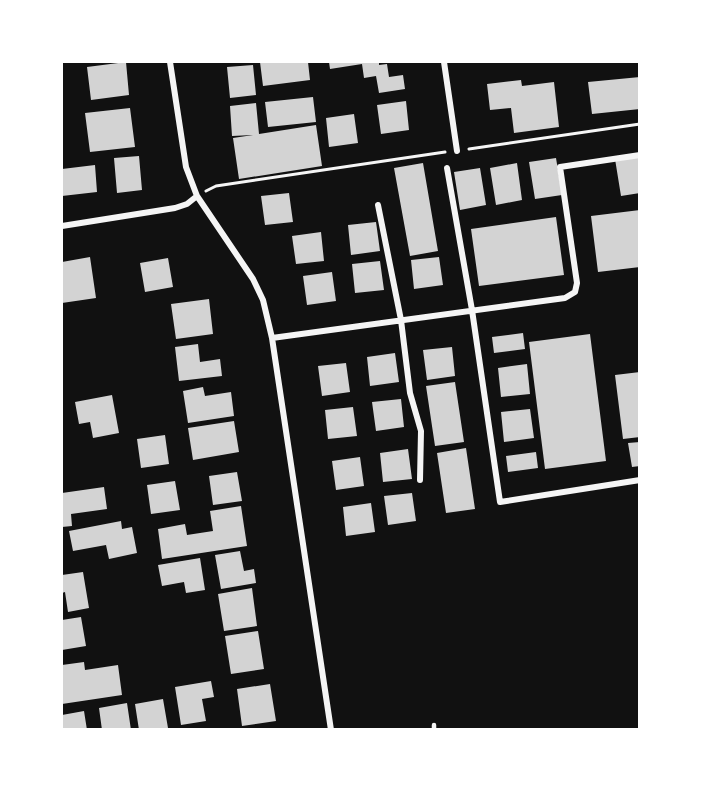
<svg xmlns="http://www.w3.org/2000/svg" width="701" height="791" font-family="Arial,sans-serif">
<style>
.building{fill:#d3d3d3}
.lines{fill:none;stroke-linecap:round;stroke-linejoin:round}
.path{stroke:#f5f5f5;stroke-width:3}
.service{stroke:#f5f5f5;stroke-width:4.5}
.minor{stroke:#f5f5f5;stroke-width:6}
</style>
<rect width="100%" height="100%" fill="#111"/>
<path class="building" d="M126 62 129 95 91 100 87 67Z
M260 62H308L310 80 263 86Z
M329 62H379V65L387 64 389 77 403 75 405 89 379 93 376 76 364 78 362 64 330 69Z
M253 65 256 95 230 98 227 67Z
M640 77V109L592 114 588 82Z
M521 80 522 86 554 82 559 127 514 133 511 108 490 110 487 84Z
M313 97 316 122 268 127 265 102Z
M406 101 409 130 381 134 377 105Z
M256 103 259 134 316 125 322 166 239 179 233 138 253 135 232 136 230 106Z
M130 108 135 147 90 152 85 113Z
M354 114 358 143 329 147 326 118Z
M640 155V193L621 196 615 159Z
M139 156 142 190 117 193 114 158Z
M556 158 562 195 535 199 529 162Z
M423 163 438 251 410 256 394 168Z
M517 163 522 200 496 205 490 168Z
M95 165 97 192 62 196V169Z
M480 168 486 205 460 210 454 172Z
M289 193 293 222 265 225 261 196Z
M640 210V267L598 272 591 216Z
M556 217 564 275 479 286 471 229Z
M376 222 380 251 351 255 348 225Z
M321 232 324 261 296 264 292 236Z
M90 257 96 298 62 303V262Z
M439 257 443 285 414 289 411 260Z
M168 258 173 287 145 292 140 263Z
M380 261 384 290 355 293 352 264Z
M332 272 336 301 307 305 303 276Z
M209 299 213 334 176 339 171 304Z
M523 333 525 349 494 353 492 337Z
M590 334 606 461 545 469 529 342Z
M198 344 200 362 220 359 222 376 179 381 175 347Z
M452 347 455 376 427 380 423 350Z
M395 353 399 382 370 386 367 357Z
M346 363 350 392 322 396 318 366Z
M527 364 530 394 501 397 498 368Z
M640 372V437L623 439 615 375Z
M455 382 464 442 435 446 426 386Z
M203 387 205 396 231 392 234 416 188 423 183 391Z
M112 395 119 433 93 438 90 422 79 424 75 402Z
M401 399 404 427 376 431 372 402Z
M353 407 357 436 328 439 325 410Z
M530 409 534 438 504 442 501 412Z
M234 421 239 452 193 460 188 428Z
M165 435 169 464 141 468 137 439Z
M640 442V466L632 467 628 443Z
M466 448 475 509 446 513 437 453Z
M408 449 412 479 383 482 380 453Z
M536 452 538 468 508 472 506 456Z
M360 457 364 486 336 490 332 461Z
M237 472 242 501 213 505 209 476Z
M175 481 180 510 151 514 147 485Z
M104 487 107 509 71 514 72 526 62 527V493Z
M412 493 416 521 388 525 384 496Z
M371 503 375 532 346 536 343 507Z
M241 506 247 546 162 559 158 529 185 524 187 535 213 531 210 511Z
M121 521 122 529 132 527 137 553 109 559 106 545 73 551 69 531Z
M240 551 244 571 254 569 256 583 221 589 215 555Z
M200 558 205 590 186 593 184 582 162 586 158 565Z
M83 572 89 608 68 612 65 592 62 593V575Z
M252 588 257 626 224 631 218 594Z
M81 617 86 646 62 650V620Z
M258 631 264 669 231 674 225 636Z
M84 662 85 670 118 665 122 695 62 704V665Z
M211 681 214 697 202 699 206 721 181 725 175 687Z
M270 684 276 721 242 726 237 689Z
M163 699 168 728 139 730 135 704Z
M127 703 131 730H102L99 708Z
M84 711 87 730H62V715Z"/>
<g class="lines">
<path class="path" d="M469 149 640 124
M206 191 216 186 445 152"/>
<path class="service" d="M434 725V730"/>
<path class="minor" d="M170 62 186 167 197 196 253 279 263 300 272 338 331 730
M444 62 457 151
M447 168 472 310 500 502 640 480
M378 205 401 320 410 393 421 431 420 480
M62 226 175 208 187 204 197 196
M272 338 565 298 575 292 577 283 560 167 640 155"/>
</g>
<rect width="701" height="791" fill="none" stroke="#ffffff" stroke-width="126"/>
</svg>
